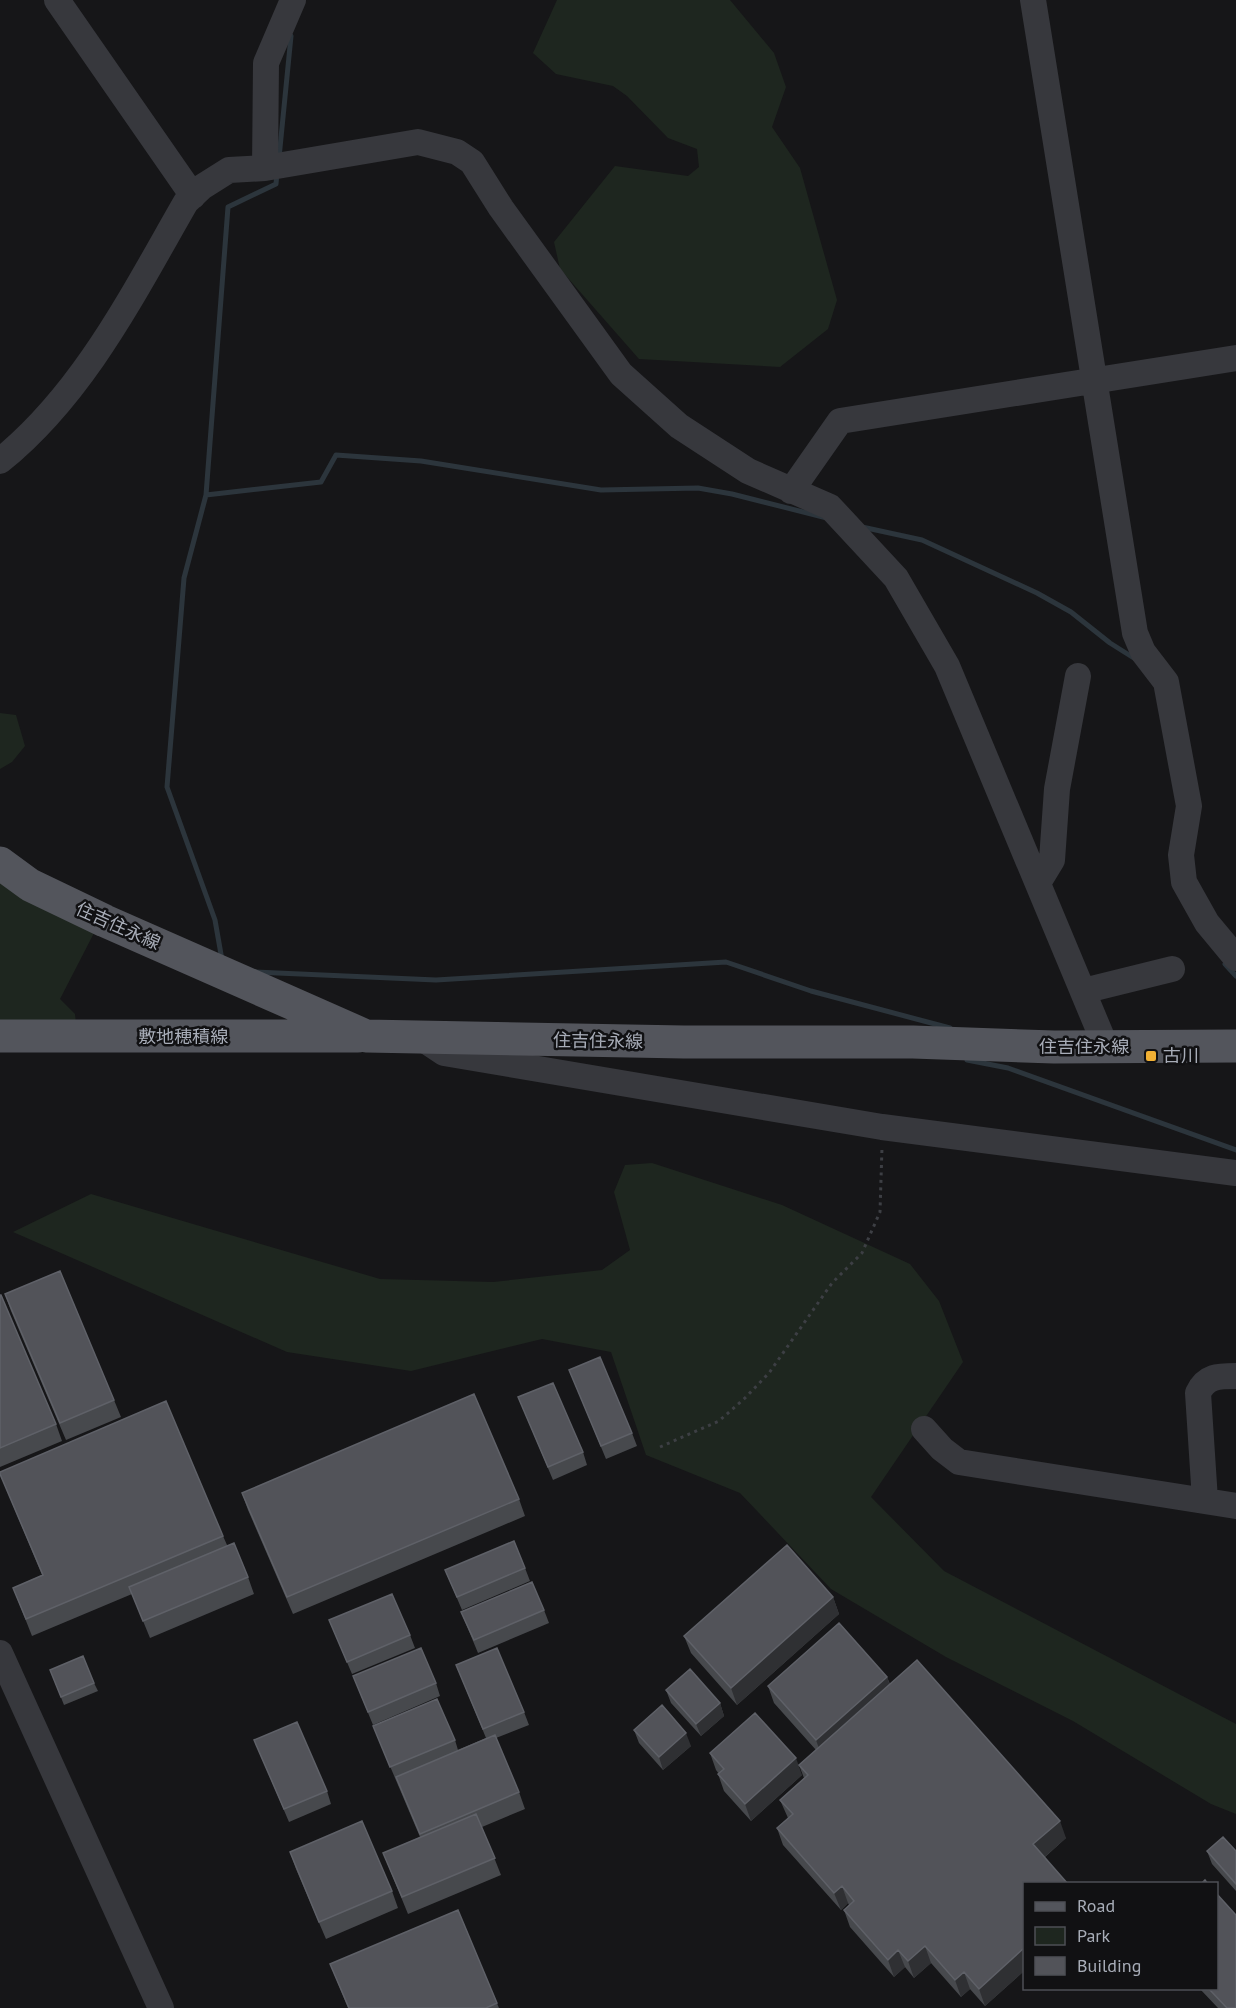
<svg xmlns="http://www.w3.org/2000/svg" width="1236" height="2008" font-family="'PT Sans','Noto Sans JP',sans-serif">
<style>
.green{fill:#1e261f}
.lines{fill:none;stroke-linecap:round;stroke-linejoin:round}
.stream{stroke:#2c353c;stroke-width:5}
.path{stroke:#3d3f44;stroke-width:3;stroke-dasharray:3 4.5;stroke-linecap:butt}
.minor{stroke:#37383d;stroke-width:26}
.major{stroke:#53555c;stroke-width:33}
.wall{fill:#47494d}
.shaded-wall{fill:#2f3033}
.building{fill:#525359;stroke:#5f6168;stroke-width:1.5}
.poi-dot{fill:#f2b134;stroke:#111113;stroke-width:2}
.labels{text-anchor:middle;stroke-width:5;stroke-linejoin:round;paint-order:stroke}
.street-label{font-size:18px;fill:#a8adb8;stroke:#111113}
.poi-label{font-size:18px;fill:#a8adb8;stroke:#111113;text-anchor:start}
</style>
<rect width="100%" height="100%" fill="#161618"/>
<path class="green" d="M557 0H730L774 53 786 87 772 127 800 168 837 300 828 329 780 367 639 359 560 269 554 242 615 166 688 176 699 167 697 149 668 138 627 96 613 86 556 74 533 53Z
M0 713 16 715 25 746 12 762 0 769Z
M0 875 94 933 60 999 75 1014 76 1024H0Z
M652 1163 782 1205 910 1264 939 1301 963 1362 871 1497 944 1571 1236 1724V1814L1211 1804 1073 1721 946 1657 831 1589 740 1493 646 1455 611 1352 542 1339 411 1371 287 1352 13 1232 91 1194 380 1279 493 1282 602 1270 630 1250 614 1192 625 1165Z"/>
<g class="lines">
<path class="stream" d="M279 158 291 36
M206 495 321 482 336 455 421 461 601 490 698 488 732 494 827 518
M862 527 922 540 1037 593 1071 612 1110 643 1137 660
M222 960 215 920 167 787 184 578 206 495 228 207 276 184 277 173
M1225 964 1236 976
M255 972 436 980 726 962 811 991 950 1028
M967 1060 1008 1068 1236 1150"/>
<path class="path" d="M660 1447 719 1421 746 1397 769 1373 832 1283 862 1253 880 1212 882 1147"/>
<path class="minor" d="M57 0 193 196
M1033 0 1135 633 1143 652 1166 682 1189 806 1181 855 1184 882 1207 923 1236 958
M265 168 266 63 293 0
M0 461C84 393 133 294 186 202L202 187 229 170 265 168 418 142 457 152 472 162 501 208 621 374 679 426 748 471 830 507 896 578 947 666 1106 1047
M791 491 840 421 1236 358
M1038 883 1052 860 1057 789 1078 676
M1083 991 1172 969
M423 1039 444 1053 882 1127 1236 1173
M924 1429 942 1449 959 1462 1236 1506
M1205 1500 1198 1393C1206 1376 1218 1376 1236 1376
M0 1653 161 2008"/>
<path class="major" d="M0 863 30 885 105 921 366 1036 684 1042H913L1054 1047 1236 1046
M0 1036H358"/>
</g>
<path class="wall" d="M5 1294 114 1400 121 1417 66 1440 11 1311Z
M0 1295 56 1424 62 1441 0 1467Z
M569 1370 632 1433 637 1446 606 1459Z
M518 1397 583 1452 587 1465 553 1480Z
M0 1474 223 1536 227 1545 248 1577 254 1594 150 1638 132 1594 32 1636 13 1588 42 1575Z
M242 1493 519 1499 525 1516 293 1614 248 1510Z
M525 1568 530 1581 462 1610 445 1570Z
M833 1597 839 1614 737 1705 691 1653 684 1636Z
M544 1610 549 1623 478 1653 461 1612Z
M329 1620 410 1635 415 1648 352 1674Z
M456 1665 524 1712 529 1725 496 1738 519 1792 525 1809 482 1827 501 1875 408 1914 383 1853 420 1837 373 1726 455 1740 458 1750 486 1738Z
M50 1670 94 1683 98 1691 64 1705Z
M353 1676 436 1683 440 1696 373 1725Z
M887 1677 890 1684 1066 1838 1045 1857 1024 1884V1971L985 2006 970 1989 961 1997 931 1963 914 1978 905 1967 894 1977 850 1927 844 1910 849 1905 848 1903 841 1910 783 1845 777 1828 788 1818 780 1800 804 1778 799 1765 816 1750 774 1703 768 1686Z
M666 1690 720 1703 724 1716 701 1736 671 1703Z
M634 1730 691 1746 663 1770 639 1743Z
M254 1740 327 1791 331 1804 289 1822Z
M710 1753 802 1775 751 1821 724 1791 718 1774H719L716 1770Z
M1207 1851H1236V1891L1212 1864Z
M290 1852 392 1891 398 1908 326 1939 296 1869Z
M458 1910 499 2008H348L330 1964Z
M1200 1989H1216L1236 2008H1218Z"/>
<path class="shaded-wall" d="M833 1597 839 1614 737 1705 731 1688Z
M887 1677 893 1694 822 1757 816 1740Z
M720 1703 724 1716 701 1736 696 1724Z
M686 1733 691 1746 663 1770 659 1757Z
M796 1758 802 1775 751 1821 745 1804Z
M1060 1821 1066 1838 1040 1861 1033 1844Z
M842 1886 848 1903 841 1910 834 1893Z
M925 1946 931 1963 914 1978 908 1961Z
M1024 1948V1971L985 2006 979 1989Z
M898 1950 905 1967 894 1977 888 1960Z
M964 1972 970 1989 961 1997 955 1980Z"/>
<path class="building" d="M60 1271 114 1400 60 1423 5 1294Z
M0 1295H1L56 1424 0 1448Z
M600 1357 632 1433 601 1446 569 1370Z
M553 1383 583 1452 548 1467 518 1397Z
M474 1394 519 1499 287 1597 242 1493Z
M166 1401 223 1536 26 1619 13 1588 43 1575 0 1474V1472Z
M514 1541 525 1568 457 1597 445 1570Z
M234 1543 248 1577 143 1621 129 1587Z
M787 1545 833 1597 731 1688 684 1636Z
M532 1582 544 1610 474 1640 461 1612Z
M392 1594 410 1635 347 1662 329 1620Z
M839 1623 887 1677 816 1740 768 1686Z
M421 1648 436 1683 368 1712 353 1676Z
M497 1648 524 1712 483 1729 456 1665Z
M83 1656 94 1683 61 1697 50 1670Z
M917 1660 1060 1821 1033 1844 1068 1884H1024V1948L979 1989 964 1972 955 1980 925 1946 908 1961 898 1950 888 1960 844 1910 854 1901 842 1886 834 1893 777 1828 793 1814 780 1800 808 1775 799 1765Z
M690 1669 720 1703 696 1724 666 1690Z
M437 1699 455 1740 390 1767 373 1726Z
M662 1705 686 1733 659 1757 634 1730Z
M755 1713 796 1758 745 1804 718 1774 724 1769 710 1753Z
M297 1722 327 1791 284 1809 254 1740Z
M495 1735 519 1792 420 1834 396 1777Z
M476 1814 495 1858 402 1897 383 1853Z
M362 1821 392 1891 319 1922 290 1852Z
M1223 1837 1236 1851V1884L1207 1851Z
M1205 1880 1208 1884H1201Z
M1216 1893 1236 1915V2008H1227L1209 1989H1216Z
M458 1910 497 2003 486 2008H349L330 1964Z"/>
<rect class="poi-dot" x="1145" y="1050" width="12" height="12" rx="3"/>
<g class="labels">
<g class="street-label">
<text transform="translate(118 926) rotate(24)" y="6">住吉住永線</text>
<text x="183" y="1043">敷地穂積線</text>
<text transform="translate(598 1041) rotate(1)" y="6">住吉住永線</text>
<text x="1084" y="1053">住吉住永線</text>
</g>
<g class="poi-label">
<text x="1163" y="1062">古川</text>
</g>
</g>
<rect x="1023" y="1882" width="195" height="108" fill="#111113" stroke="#4d4f55" stroke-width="1.5"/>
<rect x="1035" y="1902" width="30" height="9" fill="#53555c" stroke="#4d4f55" stroke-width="1.5"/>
<text x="1077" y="1912" font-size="18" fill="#a8adb8">Road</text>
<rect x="1035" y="1927" width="30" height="18" fill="#1e261f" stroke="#4d4f55" stroke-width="1.5"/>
<text x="1077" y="1942" font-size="18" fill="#a8adb8">Park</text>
<rect x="1035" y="1957" width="30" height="18" fill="#525359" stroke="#4d4f55" stroke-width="1.5"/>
<text x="1077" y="1972" font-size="18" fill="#a8adb8">Building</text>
</svg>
